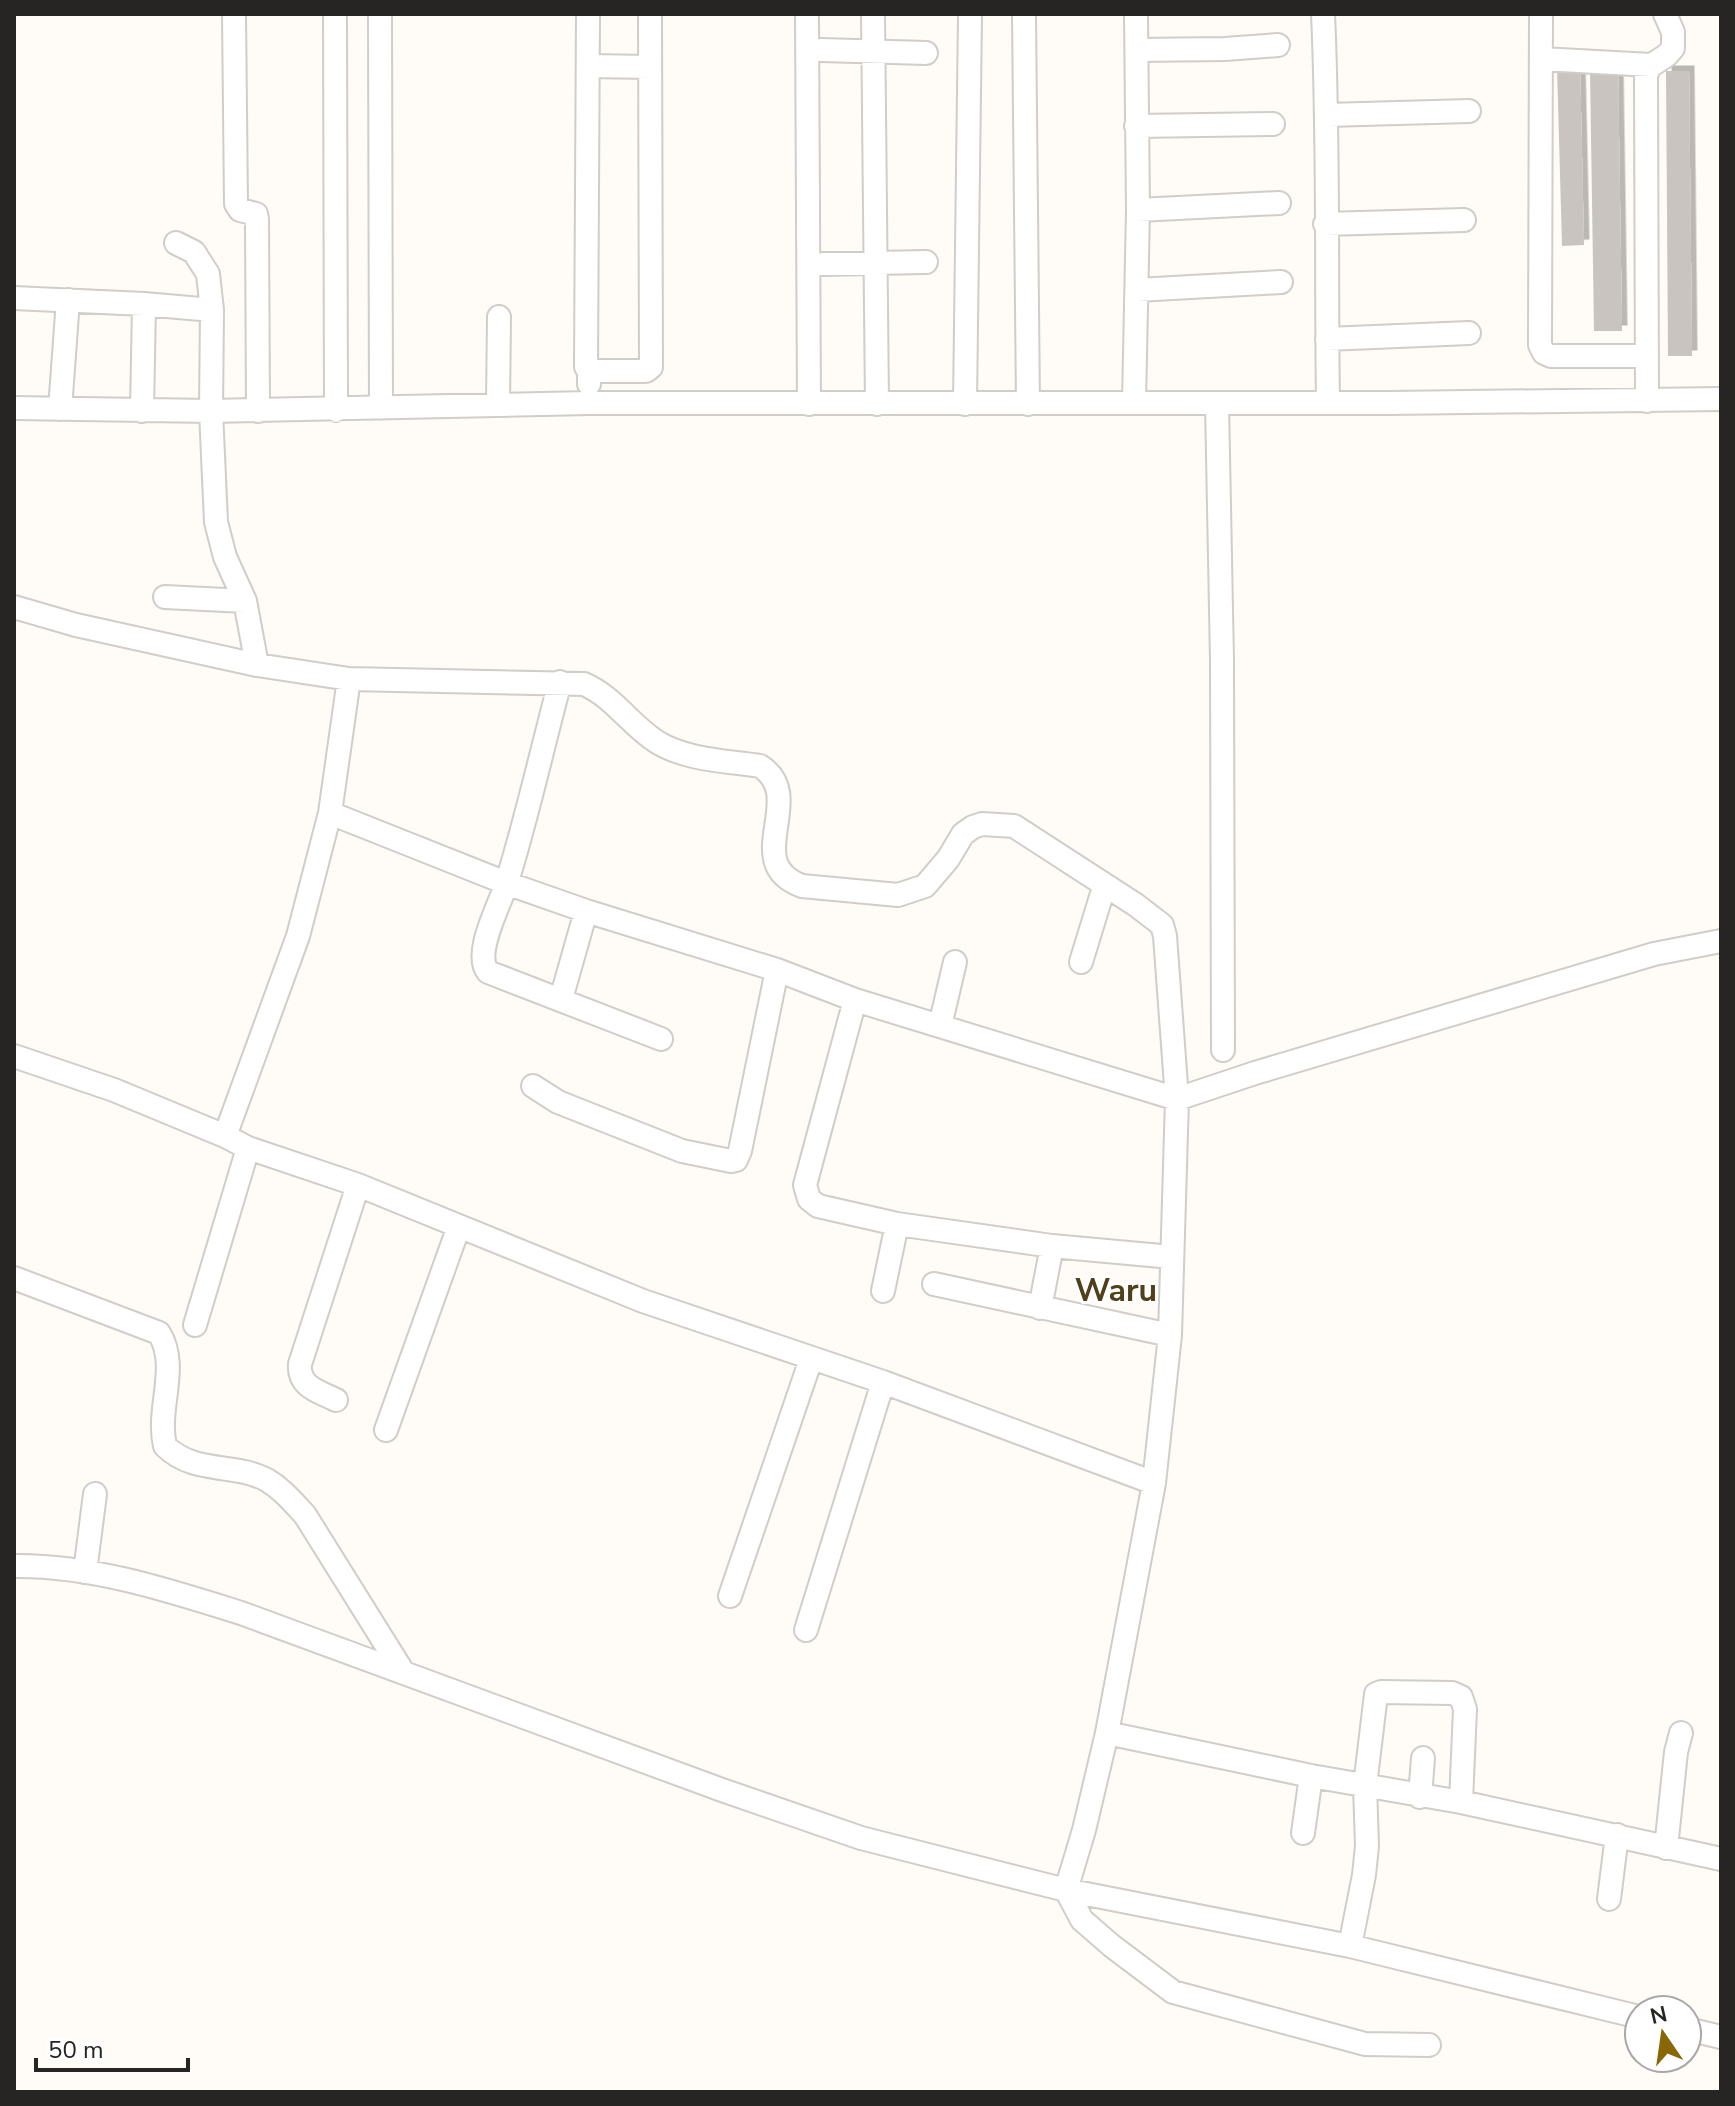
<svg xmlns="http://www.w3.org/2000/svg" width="1735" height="2106" font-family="'Nunito Sans',sans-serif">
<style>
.building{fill:#c9c4c0;filter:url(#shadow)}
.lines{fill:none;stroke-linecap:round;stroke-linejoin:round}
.minor-casing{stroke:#d1cdc8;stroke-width:26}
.minor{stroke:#fff;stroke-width:22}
.labels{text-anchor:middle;stroke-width:6;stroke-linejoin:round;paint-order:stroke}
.quarter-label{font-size:32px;font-weight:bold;fill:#504019;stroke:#fff}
</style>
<defs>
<filter id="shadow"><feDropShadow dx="5.5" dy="-5.5" stdDeviation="0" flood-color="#0004"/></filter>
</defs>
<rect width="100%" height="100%" fill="#fffbf6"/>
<path class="building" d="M1557 67H1580L1584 245 1562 246Z
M1618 70 1622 331H1594L1590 71Z
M1666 71H1689L1692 356H1668Z"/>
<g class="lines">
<defs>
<path id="minor" d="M234 14 236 204 240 210 256 214 257 219 258 411
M335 14 336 410
M380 14 381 408
M588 14 586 367 589 371V384
M807 14 809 404
M873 14 877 404
M1024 14 1028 404
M1323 14C1329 144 1326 273 1328 403
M1541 14 1540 345 1544 353 1551 356H1645
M821 50 926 53
M1137 50 1225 49 1278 45
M1542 59 1651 65
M588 66 650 67
M1327 115 1469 111
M1136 126 1273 124
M1138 210 1279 203
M1325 224 1464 220
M176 243 194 252 208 274 212 310 211 411 216 522 225 557 245 601 257 665 349 679 584 684C614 697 630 725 657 742 686 760 727 761 760 766 809 797 739 863 802 886L898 895 925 886 948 859 963 834 973 827 982 824 1014 826 1136 905 1162 925 1165 936 1177 1099 1170 1335 1154 1483 1107 1733
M823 264 926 262
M1137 290 1281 282
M14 298 144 304 212 310
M1327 339 1469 333
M589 371H646L651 367 650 14
M1647 401 1646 76 1649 67 1667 55 1673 48V32L1665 14
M1134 403 1138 210 1136 14
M1217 403 1222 661 1223 1050
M498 404 499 317
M965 404 970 14
M14 408 211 411 589 403H1390L1721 399
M60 409 68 300
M142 411 144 304
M165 597 245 601
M14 607 76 625 257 665
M560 682C542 749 527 818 506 885 499 906 473 954 488 972L661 1039
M330 813 506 883 586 911 777 970 855 1000 1177 1099 1255 1073 1654 954 1721 941
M1081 962 1104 887
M561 999 586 911
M855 1000 805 1185 809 1199 818 1206 897 1224 1052 1246 1172 1257
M940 1026 955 962
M14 1056 114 1090 225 1136 248 1148 358 1185 643 1301 883 1382
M533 1086 558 1102 682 1151 731 1161 736 1160 740 1151 777 970
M225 1136 298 936 330 813 349 679
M14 1278 159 1333C180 1367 156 1408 165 1446 195 1475 233 1462 267 1480 282 1489 293 1502 305 1515L403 1672
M934 1284 1170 1335
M883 1291 897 1224
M1040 1308 1052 1246
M195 1325 248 1148
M336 1400C318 1391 298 1387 300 1364L358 1185
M386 1430 459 1226
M14 1566C91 1565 168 1590 241 1613L722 1790 861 1838 1066 1890 1084 1830 1107 1733 1311 1776 1461 1802 1721 1859
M85 1572 95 1494
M730 1596 811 1359
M806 1630 883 1382 1154 1483
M1420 1797 1423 1758
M1303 1833 1311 1776
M1666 1848 1676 1752 1681 1733
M1066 1890 1350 1946 1639 2017
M1066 1890 1082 1920 1112 1946 1173 1992 1365 2044 1429 2045
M1609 1899 1617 1835
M1350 1946 1364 1875 1367 1846 1365 1786 1376 1694 1381 1692 1452 1693 1461 1697 1465 1709 1461 1802
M1687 2029 1721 2037"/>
</defs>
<use href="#minor" class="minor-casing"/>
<use href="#minor" class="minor"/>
</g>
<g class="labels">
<g class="quarter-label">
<text x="1116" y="1301">Waru</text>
</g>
</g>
<rect width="1735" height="2106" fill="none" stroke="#262523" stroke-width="32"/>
<g transform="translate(1663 2034) rotate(347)"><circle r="38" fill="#ffffff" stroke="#a8a8a7" stroke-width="2"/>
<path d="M0-6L14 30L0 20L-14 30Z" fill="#876804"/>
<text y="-12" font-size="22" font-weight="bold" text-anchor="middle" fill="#262523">N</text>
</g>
<path d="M36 2058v12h152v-12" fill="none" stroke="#262523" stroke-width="4"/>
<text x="48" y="2058" font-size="24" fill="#262523" stroke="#ffffff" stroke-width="6" paint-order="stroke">50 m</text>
</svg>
